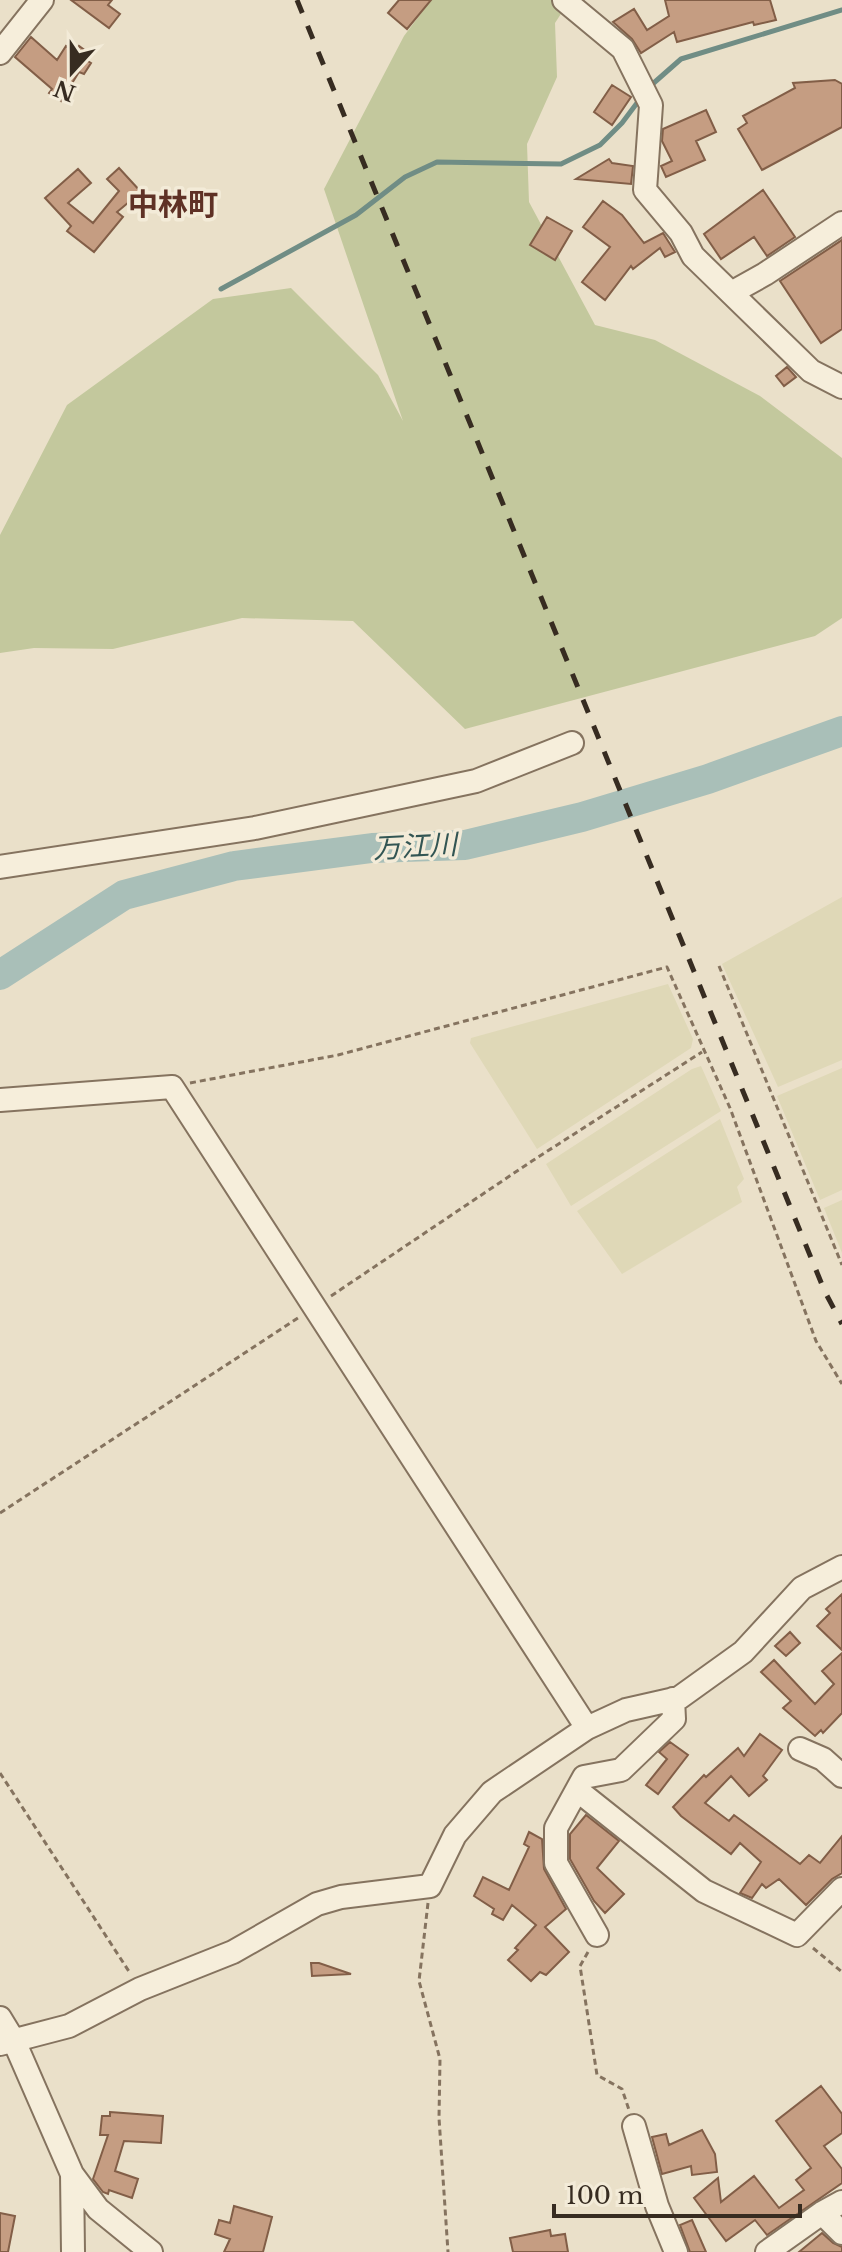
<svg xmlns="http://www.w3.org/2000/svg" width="842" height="2252" font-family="'Libre Baskerville','Noto Sans JP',serif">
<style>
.farmland{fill:#dfd8b7}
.green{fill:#c3c89d}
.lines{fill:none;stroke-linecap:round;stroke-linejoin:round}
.stream{stroke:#708d85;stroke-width:5}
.river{stroke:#a9bfb8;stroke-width:30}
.building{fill:#c59d82;stroke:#825e47;stroke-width:2}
.minor-casing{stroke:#85735f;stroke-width:26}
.path{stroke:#85735f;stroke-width:3;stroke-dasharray:6 4;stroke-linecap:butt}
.minor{stroke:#f6eedb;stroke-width:22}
.rail{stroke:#372c21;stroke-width:5;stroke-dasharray:14 14;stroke-linecap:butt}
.labels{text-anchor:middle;stroke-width:7;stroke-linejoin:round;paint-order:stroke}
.water-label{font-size:28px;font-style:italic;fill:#325553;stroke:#f3ebd8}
.quarter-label{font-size:30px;font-weight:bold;fill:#5f3125;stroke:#f3ebd8}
</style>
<rect width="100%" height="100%" fill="#eae0c9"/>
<path class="farmland" d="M842 897V1060L778 1087 722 964Z
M668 984 693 1039 691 1048 537 1149 470 1043 471 1038Z
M701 1066 721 1111 571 1206 546 1164 692 1069Z
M842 1068V1190L820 1200 777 1096Z
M720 1119 744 1179 737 1187 742 1202 622 1274 577 1211Z
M842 1200V1253L824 1208Z"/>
<path class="green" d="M431 0H570L555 23 557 77 527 144 529 202 595 325 655 340 760 396 842 458V618L815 636 465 729 353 621 242 618 113 649 34 648 0 653V535L67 405 213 299 291 288 378 375 403 421 324 189 404 36Z"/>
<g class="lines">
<path class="stream" d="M648 88 681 59 842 10
M221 289 356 215 405 177 437 162 561 164 600 145 622 123 640 99"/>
<path class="river" d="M0 975 124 895 234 866 372 848 465 845 582 817 708 779 842 731"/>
</g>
<path class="building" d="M71 0H112L108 5 120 14 109 28Z
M399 0H431L407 29 388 13Z
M665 0H770L776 20 754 25 753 22 677 42 674 32 641 53 632 39 613 22 634 9 647 30 669 16Z
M31 37 57 60 66 46 75 52 79 46 90 54 86 60 91 63 84 74 79 72 61 101 49 93 52 89 15 57Z
M835 80 842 84V127L762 170 738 129 747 123 743 116 795 88 793 83Z
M612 85 631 97 612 125 594 112Z
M706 110 716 132 696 141 705 160 666 177 661 166 672 161 662 141 663 129Z
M609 159 612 163 633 166 631 184 576 179Z
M119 168 141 192 117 212 123 217 94 252 67 231 71 226 45 198 78 169 91 183 68 203 93 223 119 191 107 179Z
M763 190 795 237 767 256 754 237 721 259 704 234Z
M603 201 622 215 644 243 663 233 675 252 665 257 660 248 633 269 631 266 605 300 582 282 610 247 583 227Z
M547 217 572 231 555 260 530 245Z
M842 240V329L821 343 780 281Z
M787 367 796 377 784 386 776 376Z
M842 1594V1650L817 1626 830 1613 826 1609Z
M790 1632 800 1643 786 1656 775 1646Z
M842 1653V1713L823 1733 821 1730 815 1736 783 1708 791 1701 761 1672 774 1660 815 1704 834 1684 822 1671Z
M760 1734 782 1750 763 1776 767 1780 749 1796 731 1776 705 1803 729 1821 734 1815 800 1864 809 1855 820 1863 842 1836V1873L832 1879 806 1905 779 1879 766 1888 762 1884 752 1898 740 1893 761 1862 740 1843 731 1854 681 1816 673 1807 704 1775 706 1777 738 1748 744 1756Z
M670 1742 688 1755 658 1794 646 1785 667 1759 659 1752Z
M586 1815 619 1841 597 1868 624 1894 605 1913 594 1901 570 1859V1834Z
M529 1832 542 1839 544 1869 566 1909 545 1927 569 1952 546 1975 540 1972 531 1981 508 1960 518 1950 515 1948 536 1925 512 1905 503 1920 492 1914 494 1909 474 1896 483 1877 509 1890 529 1847 524 1844Z
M311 1963H319L351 1974 312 1976Z
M821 2086 842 2114V2133L824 2146 842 2169V2183L767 2235 755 2220 726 2241 694 2198 718 2178 721 2202 754 2176 779 2208 804 2190 796 2180 811 2168 776 2121Z
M110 2112 163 2116 161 2143 124 2141 115 2171 138 2179 132 2198 109 2190 108 2194 103 2192 93 2179 108 2135H100L102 2116H110Z
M702 2130 715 2154 717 2172 692 2175 691 2166 662 2174 652 2137 666 2134 669 2145Z
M234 2206 272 2217 263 2252H224L230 2239 215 2234 219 2220 230 2223Z
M0 2213 15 2216 8 2252H0Z
M692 2220 706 2252H690L680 2225Z
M550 2230 551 2236 565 2234 568 2252H513L510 2238Z
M822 2233 833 2243 842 2247V2252H799Z"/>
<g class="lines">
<defs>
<path id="minor" d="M564 0 623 49 651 105 645 190 681 233 693 256 811 371 842 387
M0 53 42 0
M731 293 765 274 842 223
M0 867 255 828 476 781 572 743
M0 1100 172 1087 587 1728
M800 1749 823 1759 842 1776
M577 1790 704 1891 797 1935 842 1889
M597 1935 556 1863V1828L584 1777 621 1770 674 1719 673 1699
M0 2018 14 2041 72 2174 98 2209 151 2252
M0 2044 69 2026 140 1989 233 1952 317 1904 341 1897 430 1886 455 1835 492 1792 587 1728 626 1710 679 1698 743 1652 802 1588 842 1567
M634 2126 657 2206 676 2252
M72 2174 73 2252
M822 2213 842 2233
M767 2252 822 2213 842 2202"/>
</defs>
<use href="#minor" class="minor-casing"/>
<path class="path" d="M719 966 842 1265
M190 1083 338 1055 667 967 730 1108 816 1341 842 1384
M331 1296 532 1161 702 1052
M0 1513 298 1318
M0 1773 130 1973
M428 1903 419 1981 440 2059 439 2118 448 2252
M813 1948 842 1972
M588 1952 580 1966 597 2075 622 2089 629 2110"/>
<use href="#minor" class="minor"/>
<path class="rail" d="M297 0 825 1292 842 1324"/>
</g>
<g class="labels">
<g class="water-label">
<text transform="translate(415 846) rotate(-3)" y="10">万江川</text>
</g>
<g class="quarter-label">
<text x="173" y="215">中林町</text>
</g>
</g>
<g transform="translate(72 72) rotate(201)" stroke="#f3ebd8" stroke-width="6" paint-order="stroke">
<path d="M0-6L14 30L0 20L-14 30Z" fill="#372c21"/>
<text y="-12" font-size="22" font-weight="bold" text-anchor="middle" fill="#372c21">N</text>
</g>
<path d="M554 2204v12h246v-12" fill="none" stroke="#372c21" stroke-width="4"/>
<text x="566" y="2204" font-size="24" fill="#372c21" stroke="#f3ebd8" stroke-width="6" paint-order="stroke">100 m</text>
</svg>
